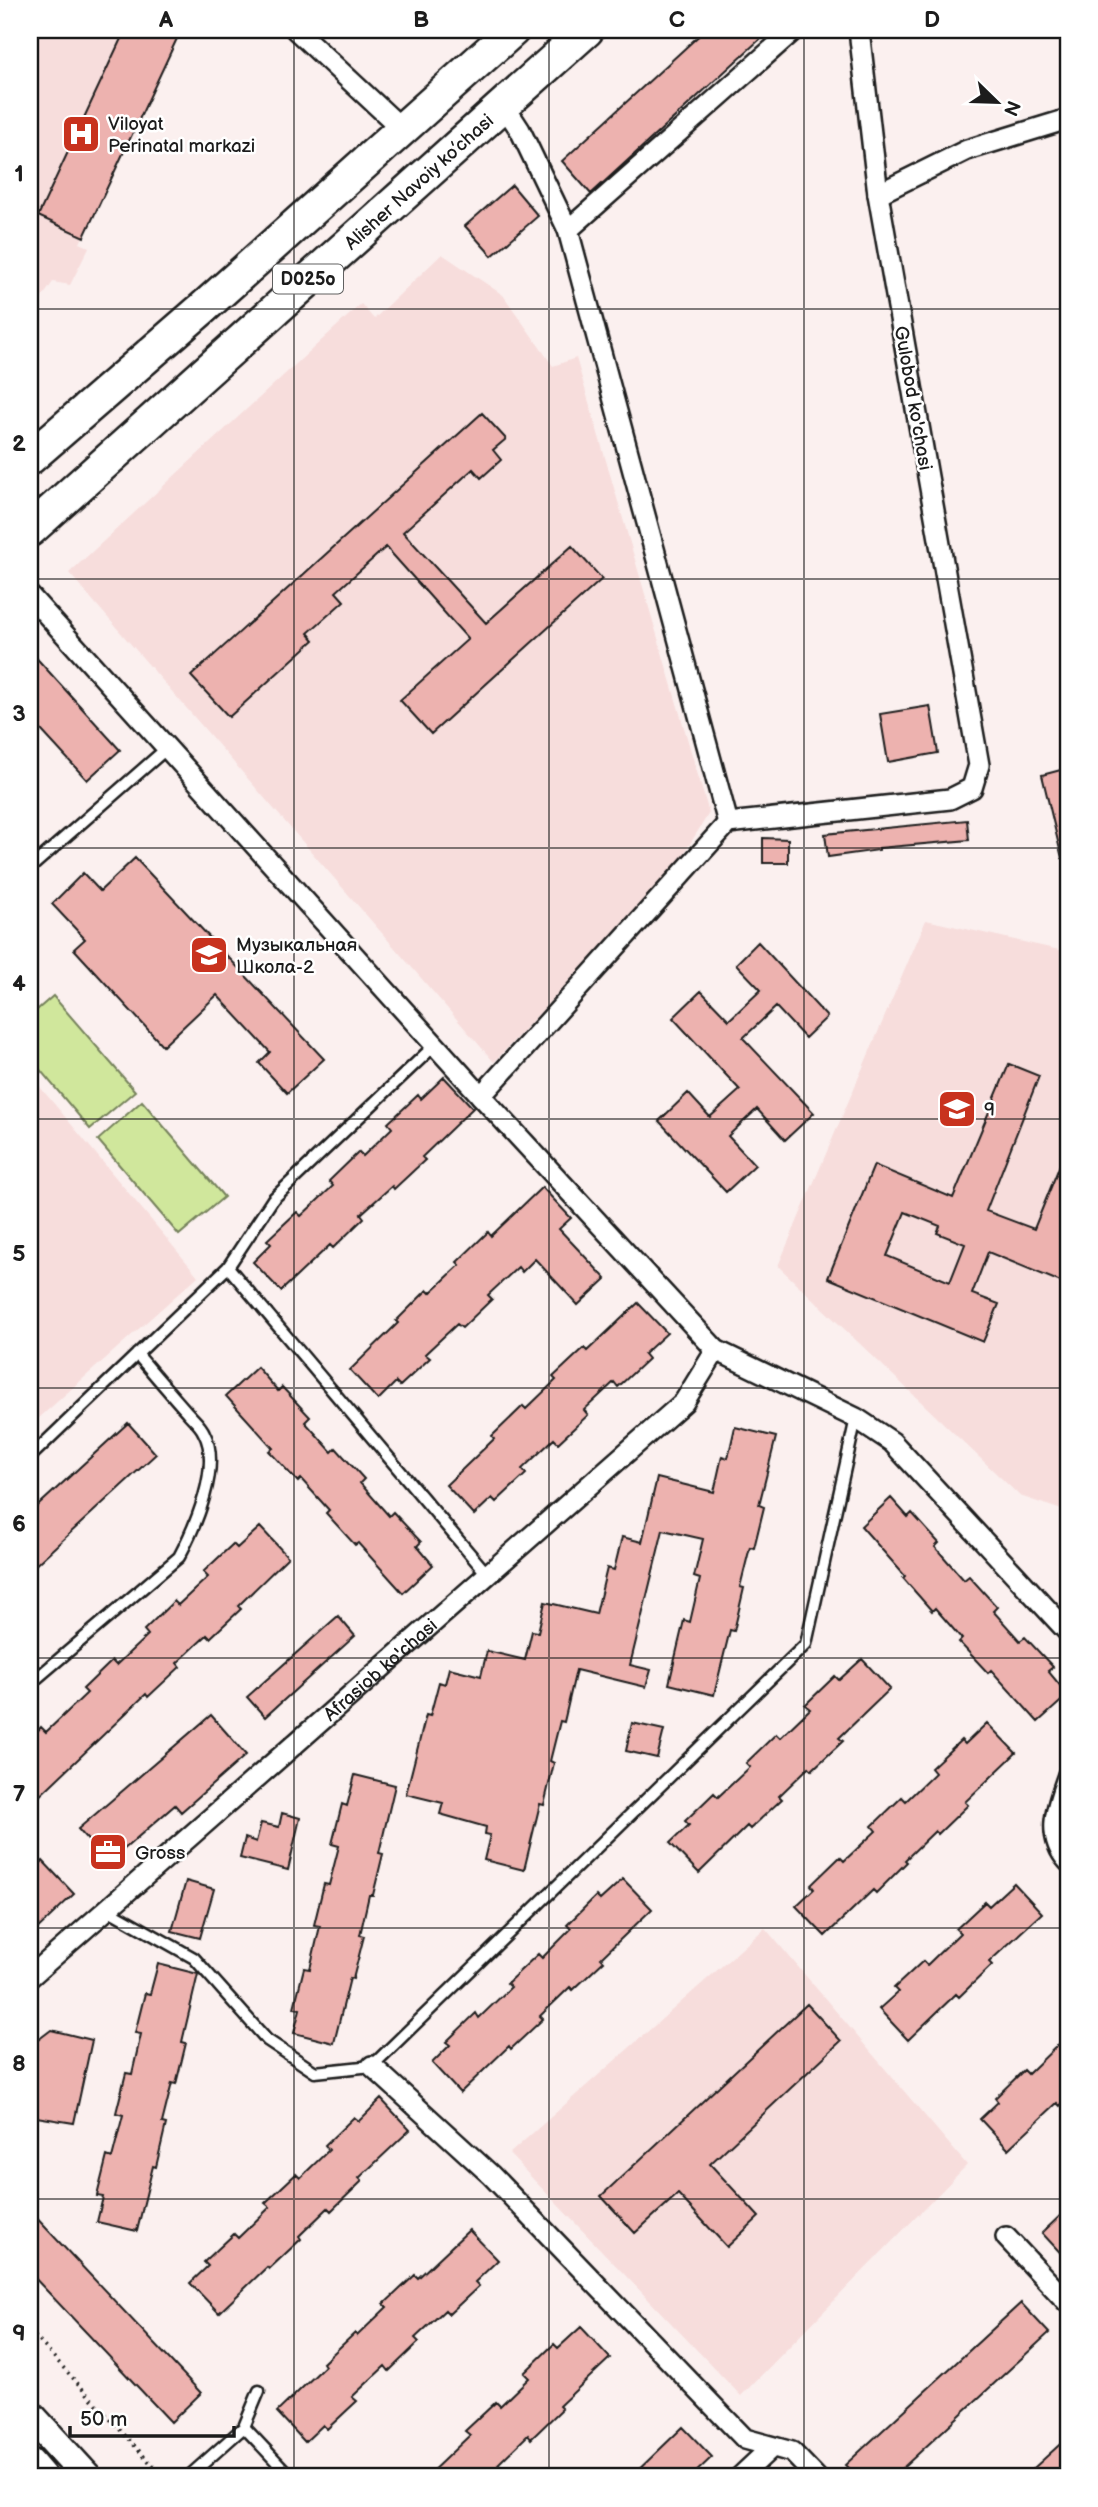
<svg xmlns="http://www.w3.org/2000/svg" width="1098" height="2507" font-family="'Balsamiq Sans',sans-serif">
<style>
.built{fill:#f7dddc}
.green{fill:#d0e79c;stroke:#76825c;stroke-width:2}
.building{fill:#edb2af;stroke:#1c1c1c;stroke-width:2;fill-rule:evenodd}
.lines{fill:none;stroke-linecap:round;stroke-linejoin:round}
.lane-casing{stroke:#1c1c1c;stroke-width:15}
.street-casing{stroke:#1c1c1c;stroke-width:24}
.secondary-casing{stroke:#1c1c1c;stroke-width:33}
.primary-casing{stroke:#1c1c1c;stroke-width:37}
.path{stroke:#1c1c1c;stroke-width:3.5;stroke-dasharray:2 5;stroke-linecap:butt}
.lane{stroke:#fff;stroke-width:10}
.street{stroke:#fff;stroke-width:19}
.secondary{stroke:#fff;stroke-width:28}
.primary{stroke:#fff;stroke-width:32}
.grid{fill:none;stroke:#1c1c1c;stroke-width:2;stroke-opacity:0.55}
.labels{text-anchor:middle;stroke-width:5;stroke-linejoin:round;paint-order:stroke}
.shield{fill:#fff;stroke:#606060;stroke-width:2}
.shield-label{font-size:18px;font-weight:bold;fill:#1c1c1c}
.poi-label{font-size:19px;fill:#1c1c1c;stroke:#fff;text-anchor:start}
.street-label{font-size:19px;fill:#1c1c1c;stroke:#fff}
.neatline{fill:none;stroke:#1c1c1c;stroke-width:2.5}
.grid-label{font-size:23px;text-anchor:middle;font-weight:bold;fill:#1c1c1c}
</style>
<rect width="100%" height="100%" fill="#fbf0ef"/>
<filter id="ink" filterUnits="userSpaceOnUse"><feTurbulence type="fractalNoise" baseFrequency=".0143" numOctaves="2"/><feDisplacementMap in="SourceGraphic" scale="14" xChannelSelector="R" yChannelSelector="G"/><feConvolveMatrix kernelMatrix="1 2 1 2 8 2 1 2 1" color-interpolation-filters="sRGB"/></filter>
<g filter="url(#ink)">
<path class="built" d="M30 30H181L80 243 89 247 70 285 53 282 39 302 30 295Z
M442 254 503 295 553 366 576 358 709 813 677 865 494 1062 69 573 361 304 374 319Z
M926 920 1068 952V1512L1020 1496 778 1266Z
M30 1075 198 1276 30 1426Z
M765 1928 967 2165 741 2396 509 2154Z"/>
<path class="green" d="M53 996 135 1091 90 1129 30 1058V1016Z
M142 1101 224 1197 179 1235 98 1140Z"/>
<path class="building" d="M125 30H181L84 237 38 216Z
M705 30H770L591 194 562 161Z
M512 185 538 216 492 256 465 226Z
M482 413 506 439 493 450 501 460 481 478 473 469 403 532 486 623 572 546 602 579 431 734 400 700 468 639 386 547 336 592 344 601 308 633 314 640 229 717 191 676Z
M30 651 120 750 87 780 30 718Z
M930 706 938 753 888 762 880 714Z
M1068 768V857L1062 858 1042 775Z
M967 820 969 840 879 848V850L828 857 825 834Z
M763 838 788 839V863H763Z
M135 858 324 1059 287 1093 259 1063 270 1052 217 995 163 1046 74 949 85 939 52 904 83 873 100 891Z
M758 942 827 1017 805 1038 776 1007 743 1038 814 1113 785 1140 757 1109 728 1136 755 1165 726 1192 659 1121 688 1093 710 1117 740 1090 673 1018 701 991 729 1020 761 990 736 964Z
M1009 1064 1039 1076 986 1211 1034 1229 1068 1145V1285L988 1252 972 1294 999 1304 983 1342 828 1278 874 1165 953 1198ZM905 1212 940 1226 937 1233 965 1244 950 1282 887 1256Z
M444 1077 473 1108 422 1157 425 1160 394 1189 392 1186 361 1214 364 1218 333 1248 330 1245 281 1291 253 1262 271 1244 267 1240 297 1212 301 1216 333 1186 329 1181 359 1152 363 1156 392 1128 388 1123 418 1095 421 1099Z
M542 1187 571 1218 559 1229 606 1279 578 1305 535 1259 522 1272 518 1267 488 1295 492 1299 462 1328 457 1324 425 1354 430 1358 400 1386 396 1382 378 1400 350 1370 398 1323 396 1321 427 1290 430 1293 460 1265 457 1262 488 1232 491 1236Z
M638 1303 667 1333 644 1354 648 1359 618 1387 614 1382 584 1410 588 1415 558 1443 554 1439 522 1469 526 1474 496 1502 492 1498 474 1515 446 1485 494 1439 492 1436 523 1406 526 1409 556 1380 553 1377 584 1348 587 1351Z
M257 1367 278 1391 282 1387 310 1417 305 1422 332 1452 336 1448 364 1479 360 1483 389 1516 393 1512 421 1542 417 1546 433 1565 403 1593 358 1543 355 1545 326 1513 329 1510 301 1479 298 1482 269 1451 273 1448 226 1396Z
M128 1423 156 1454 30 1570V1513Z
M735 1427 776 1437 759 1505 764 1507 754 1548 750 1547 740 1587 744 1588 734 1631 730 1630 714 1695 669 1684 684 1620 690 1622 700 1579 694 1577 703 1539 663 1530 630 1665 651 1670 646 1687 576 1670 564 1722 560 1721 550 1761 554 1763 544 1805 540 1804 524 1870 484 1860 490 1835 485 1834 486 1827 440 1814 443 1803 406 1794 426 1715 430 1716 439 1682 445 1684 449 1668 481 1676 487 1651 525 1660 532 1631 538 1632 545 1602 596 1614 607 1568 614 1570 622 1537 642 1542 657 1478 714 1492 722 1456 728 1458Z
M891 1498 908 1517 912 1513 939 1543 935 1547 964 1580 969 1576 997 1607 993 1611 1020 1641 1025 1637 1053 1667 1048 1671 1068 1695 1038 1722 991 1670 988 1673 959 1642 962 1639 935 1608 932 1611 903 1578 905 1576 861 1526Z
M260 1527 288 1557 238 1606 241 1609 210 1638 207 1635 177 1663 180 1667 148 1697 146 1694 30 1805V1739L41 1727 46 1732 87 1693 83 1689 112 1661 116 1665 148 1635 144 1630 174 1601 178 1605 208 1577 203 1572 233 1544 237 1548Z
M338 1616 355 1636 265 1717 247 1697Z
M862 1659 890 1689 839 1738 843 1741 812 1770 809 1767 779 1796 782 1799 750 1829 747 1826 699 1873 670 1843 689 1825 685 1821 714 1793 718 1797 750 1767 746 1763 776 1734 780 1738 810 1709 805 1705 835 1676 839 1680Z
M211 1715 246 1755 181 1812 175 1805 108 1863 78 1829Z
M632 1723 664 1730 657 1758 626 1751Z
M987 1723 1016 1753 965 1802 968 1805 938 1834 935 1831 905 1860 907 1862 876 1893 873 1890 825 1936 796 1906 814 1889 811 1885 840 1857 844 1861 876 1831 872 1826 902 1797 906 1801 935 1773 931 1768 961 1740 965 1744Z
M355 1775 395 1785 379 1853 383 1854 373 1895H369L360 1935 364 1936 353 1979 350 1978 334 2043 294 2033 300 2009 294 2008 304 1968 310 1969 320 1926 314 1925 324 1884 329 1885 339 1846 332 1844 342 1804 347 1806Z
M282 1813 300 1818 288 1870 240 1858 245 1838 256 1842 261 1823 279 1827Z
M43 1861 74 1894 30 1936V1873Z
M623 1879 652 1909 601 1958 604 1961 573 1990 570 1987 540 2016 543 2019 511 2049 509 2046 460 2093 432 2063 450 2045 446 2042 476 2013 479 2018 511 1987 507 1983 538 1954 542 1958 571 1929 567 1925 596 1896 600 1900Z
M186 1881 214 1889 200 1938 172 1931Z
M1014 1883 1042 1913 989 1962 992 1965 959 1997 956 1994 908 2040 879 2009 898 1992 894 1988 923 1961 927 1965 960 1933 956 1929 985 1902 989 1906Z
M158 1964 198 1974 182 2042 186 2043 176 2084 172 2083 162 2123 166 2124 156 2167 153 2166 137 2231 97 2222 103 2197 97 2196 107 2156 112 2158 123 2115 116 2113 126 2073 132 2074 141 2034 135 2033 145 1993 150 1994Z
M807 2004 841 2041 710 2164 759 2217 727 2247 678 2194 635 2233 601 2196Z
M51 2030 92 2040 74 2123 30 2116V2046Z
M1068 2035V2097L1060 2106 1057 2103 1008 2149 980 2119 998 2102 995 2098 1024 2070 1028 2074Z
M381 2099 410 2130 359 2178 362 2181 331 2211 328 2208 299 2236 301 2239 269 2269 267 2267 219 2313 190 2283 208 2266 204 2262 234 2234 238 2238 270 2207 265 2203 296 2174 300 2178 329 2150 325 2145 354 2117 359 2121Z
M1068 2208V2261L1042 2233Z
M30 2211 201 2393 171 2422 30 2273Z
M469 2230 498 2260 475 2282 479 2286 449 2314 445 2310 415 2338 419 2342 389 2371 385 2366 352 2397 357 2401 327 2429 323 2425 305 2442 277 2412 325 2366 323 2363 355 2333 357 2336 387 2307 384 2304 415 2275 418 2278Z
M1021 2303 1049 2333 893 2477H857L845 2465Z
M581 2327 610 2358 559 2406 562 2409 531 2439 528 2435 498 2464 501 2467 490 2477H426L470 2435 465 2431 496 2402 500 2406 529 2378 524 2373 554 2344 558 2348Z
M683 2427 712 2457 691 2477H631Z
M1068 2437V2477H1024Z"/>
<g class="lines">
<defs>
<path id="lane" d="M30 868 167 748
M228 1267 487 1574
M30 1457 228 1267 273 1199 435 1045
M30 1684 179 1557C195 1527 222 1466 204 1433 201 1425 192 1418 187 1412 170 1393 154 1374 137 1354
M107 1909 194 1958 267 2040 315 2072 372 2066 806 1644 856 1418
M244 2427 259 2391
M188 2477 244 2427 291 2477"/>
<g id="street">
<path d="M296 30 402 129"/>
<path d="M503 104 520 130 568 230 728 823"/>
<path d="M878 194 967 150 1068 119"/>
<path d="M568 230 794 30"/>
<path d="M30 596 481 1096 716 1350 856 1418 892 1442 1068 1632"/>
<path d="M481 1096 728 823 950 799 972 788 979 765 878 194 859 30"/>
<path d="M1068 1775C1058 1804 1044 1834 1068 1861"/>
<path id="s1" d="M30 1977 684 1402 716 1350"/>
<path d="M372 2066 491 2175 745 2439 792 2452 816 2477"/>
<path d="M1006 2237 1068 2303"/>
<path d="M740 2477 772 2447"/>
</g>
<path id="secondary" d="M30 2415 87 2477
M30 2463 42 2477"/>
<g id="primary">
<path d="M30 458 203 308 513 30"/>
<path id="s2" d="M30 530 587 30"/>
</g>
</defs>
<use href="#lane" class="lane-casing"/>
<use href="#street" class="street-casing"/>
<use href="#secondary" class="secondary-casing"/>
<use href="#primary" class="primary-casing"/>
<path class="path" d="M30 2331 163 2477"/>
<use href="#lane" class="lane"/>
<use href="#street" class="street"/>
<use href="#secondary" class="secondary"/>
<use href="#primary" class="primary"/>
</g>
</g>
<path class="grid" d="M294 30V2477M549 30V2477M804 30V2477M30 309H1068M30 579H1068M30 848H1068M30 1119H1068M30 1388H1068M30 1658H1068M30 1928H1068M30 2199H1068"/>
<defs>
<symbol id="hospital-square" viewBox="-11 -11 22 22"><rect x="-9" y="-9" width="18" height="18" rx="4" fill="#c8321e" stroke="#fff"/><path d="M-5-5h3v3.5h4V-5h3V5h-3V1.5h-4V5h-3Z" fill="#fff"/></symbol>
<symbol id="school-square" viewBox="-11 -11 22 22"><rect x="-9" y="-9" width="18" height="18" rx="4" fill="#c8321e" stroke="#fff"/><path d="M0-5L7-2L0 1L-7-2ZM-4 1L0 2.5L4 1V4Q0 6-4 4Z" fill="#fff"/></symbol>
<symbol id="office-square" viewBox="-11 -11 22 22"><rect x="-9" y="-9" width="18" height="18" rx="4" fill="#c8321e" stroke="#fff"/><path d="M-6-3h4V-5.5h4V-3h4V5H-6ZM-1-4.5V-3h2v-1.5ZM-6 0V1H6V0Z" fill="#fff"/></symbol>
</defs>
<g fill-rule="evenodd">
<use href="#hospital-square" x="59" y="112" width="44" height="44"/>
<use href="#school-square" x="187" y="933" width="44" height="44"/>
<use href="#school-square" x="935" y="1087" width="44" height="44"/>
<use href="#office-square" x="86" y="1830" width="44" height="44"/>
</g>
<g class="labels">
<rect class="shield" x="273" y="264.5" width="70" height="29" rx="5"/>
<g class="shield-label">
<text x="308" y="285">D025o</text>
</g>
<g class="poi-label">
<text x="108" y="130">Viloyat<tspan x="108" dy="22">Perinatal markazi</tspan></text>
<text x="236" y="951">Музыкальная<tspan x="236" dy="22">Школа-2</tspan></text>
<text x="984" y="1116">9</text>
<text x="135" y="1859">Gross</text>
</g>
<g class="street-label">
<text dy="7" stroke="none"><textPath href="#s2" startOffset="522">Alisher Navoiy ko’chasi</textPath></text>
<text transform="translate(914 398) rotate(80)" y="7">Gulobod ko'chasi</text>
<text dy="7" stroke="none"><textPath href="#s1" startOffset="466">Afrasiob ko'chasi</textPath></text>
</g>
</g>
<rect width="1098" height="2507" fill="none" stroke="#fff" stroke-width="77"/>
<g transform="translate(997 102) rotate(113)" stroke="#ffffff" stroke-width="5" paint-order="stroke">
<path d="M0-5L12 26L0 18L-12 26Z" fill="#1c1c1c"/>
<text y="-10" font-size="19" font-weight="bold" text-anchor="middle" fill="#1c1c1c">N</text>
</g>
<path d="M70 2426v10h164v-10" fill="none" stroke="#1c1c1c" stroke-width="3.5"/>
<text x="80" y="2426" font-size="21" fill="#1c1c1c" stroke="#ffffff" stroke-width="5" paint-order="stroke">50 m</text>
<rect x="38" y="38" width="1022" height="2430" class="neatline"/>
<g class="grid-label">
<text x="166" y="27">A</text>
<text x="421" y="27">B</text>
<text x="677" y="27">C</text>
<text x="932" y="27">D</text>
<text x="19" y="181">1</text>
<text x="19" y="451">2</text>
<text x="19" y="721">3</text>
<text x="19" y="991">4</text>
<text x="19" y="1261">5</text>
<text x="19" y="1531">6</text>
<text x="19" y="1801">7</text>
<text x="19" y="2071">8</text>
<text x="19" y="2341">9</text>
</g>
</svg>
